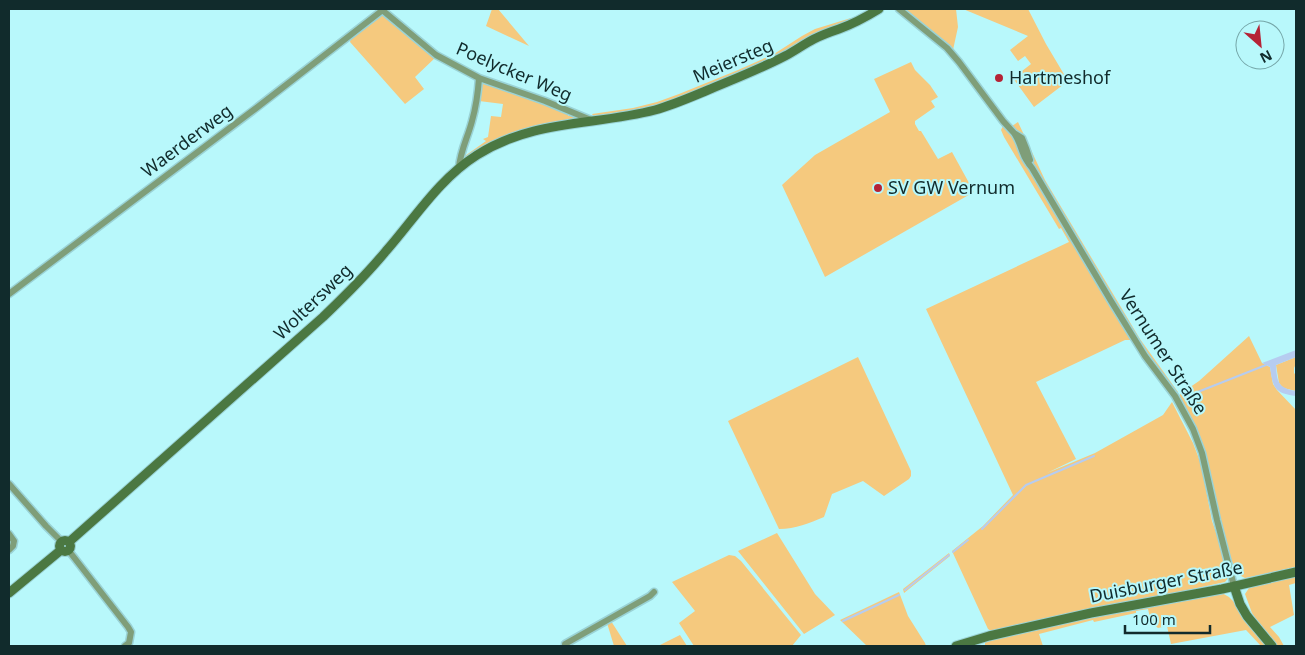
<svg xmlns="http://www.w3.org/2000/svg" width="1305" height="655" font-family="'Noto Sans',sans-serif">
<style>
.green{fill:#f5c97e}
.water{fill:#b6ccf0}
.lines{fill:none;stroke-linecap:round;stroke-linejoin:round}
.stream{stroke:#b6ccf0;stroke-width:2}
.street-casing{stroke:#9ad3d6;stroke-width:9}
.secondary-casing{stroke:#9ad3d6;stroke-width:11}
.street{stroke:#7f9e79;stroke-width:6}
.secondary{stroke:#4b7842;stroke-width:9}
.poi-dot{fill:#b52336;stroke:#b8f8fb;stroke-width:2}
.labels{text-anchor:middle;stroke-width:4;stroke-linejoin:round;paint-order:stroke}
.street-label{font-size:18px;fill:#112b2c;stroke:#b8f8fb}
.poi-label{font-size:18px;fill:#112b2c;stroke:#b8f8fb;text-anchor:start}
</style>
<rect width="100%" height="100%" fill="#b8f8fb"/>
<path class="green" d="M492 9H498L529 46 486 26Z
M903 9H956L958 27 953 50 946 43Z
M963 9H1028L1046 44 1068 81 1034 107 1013 78 1031 64 1025 56 1018 61 1010 50 1028 36Z
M380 16H386L436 57 415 77 424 89 405 104 350 42 351 38Z
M851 18 852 21 760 66 654 107 595 118 592 114 633 108 657 102 679 94 738 70 774 54 802 36 815 29Z
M911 62 915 70 930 85 938 97 931 101 935 107 915 121V124L919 131H921L938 159 952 152 974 192 825 277 782 185 815 155 890 112 874 79Z
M485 82 568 113V116H576L574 121 551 124 466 160 462 158 486 141 483 139 488 137 491 116 501 117 503 104 479 101 482 83Z
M1018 122 1045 180 1140 339 1178 392H1175L1136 337 1034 165C1027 148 1026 139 1012 126Z
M1003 126 1012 134 1132 340H1125L1036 382 1076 459 1047 473 1095 453 1163 415 1172 402 1193 443 1201 464 1212 521 1228 567 1229 577 1225 582 993 632 988 629 952 551 983 526 1013 495 926 309 1069 242 1061 228 1059 229 1004 137 1001 130Z
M1249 336 1262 363 1270 367 1273 384 1277 390 1296 410V567L1245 578 1239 575 1235 570C1229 553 1223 536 1219 518 1209 474 1205 436 1179 398L1180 394 1199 381Z
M858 357 911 471V476L909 479 884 496 863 481 832 494 824 517C809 523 796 529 779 529L728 421Z
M1296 357V364L1294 368V373L1296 375V391L1283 388 1279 383 1276 365Z
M777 533 815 594 835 615 804 634 738 551Z
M949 553 950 556 904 593 903 589Z
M729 555 735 556 741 561 801 635 792 646H694L679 623 695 611 672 582Z
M1296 576V583L1289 585 1294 615 1270 627 1279 637 1284 646H1277L1264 631 1252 613 1245 594 1249 588 1253 586Z
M899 592 908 616 925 643 926 646H867L840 620Z
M1222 593 1229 597 1233 601 1269 646H1261L1246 630 1171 644 1167 626 1158 628 1151 622 1148 609 1136 611V613L1094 622 1093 620 1039 634 1043 646H985V640L1142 606Z
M611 621 627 646H614L607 623Z
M680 635 687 646H658Z"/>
<path class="water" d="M1296 350V357L1276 365C1277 382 1278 388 1296 391V396C1274 393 1273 388 1270 367L1262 363Z"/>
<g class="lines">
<path class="stream" d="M1185 397 1266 365
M982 529 1026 485 1094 456
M953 552 968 540
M905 590 949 555
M843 621 899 595"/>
<defs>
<path id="street" d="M381 9 436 55 479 78 545 101 591 120
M899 9 947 48 959 62 1003 121 1014 133 1022 138 1026 148 1030 160
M1014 133C1019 140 1020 146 1023 153 1025 159 1028 163 1032 168L1111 301 1145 356 1175 396 1193 429 1202 453 1217 520 1234 586
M459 168C460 151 468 137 472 121 476 107 478 93 479 78
M9 294 255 109 384 9
M9 484 46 526 62 542
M9 534 14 541 13 546 9 550
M69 551 128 627 131 632 129 643 125 646
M565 646V644L650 596 654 592"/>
<path id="secondary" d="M59.5 546a5.5 5.5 0 1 1 11 0a5.5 5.5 0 1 1-11 0Z
M69 542 323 317C345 296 367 274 386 251 415 218 439 179 477 155 534 119 593 126 655 110 673 105 691 97 708 90 734 79 760 69 785 56 795 51 804 44 814 39 822 35 830 32 839 29 853 24 866 17 879 9
M1234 586 1240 604 1247 616 1272 646
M9 593 61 550
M956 646 989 636 1091 613 1222 589 1296 572"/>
</defs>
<use href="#street" class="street-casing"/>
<use href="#secondary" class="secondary-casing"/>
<use href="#street" class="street"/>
<use href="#secondary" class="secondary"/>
</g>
<g class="poi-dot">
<circle cx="999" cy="78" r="5"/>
<circle cx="878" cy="188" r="5"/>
</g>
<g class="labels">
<g class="street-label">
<text transform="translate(733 61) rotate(-23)" y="6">Meiersteg</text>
<text transform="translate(514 72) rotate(23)" y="6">Poelycker Weg</text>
<text transform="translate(187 141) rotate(-37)" y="6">Waerderweg</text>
<text transform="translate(313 302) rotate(-44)" y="6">Woltersweg</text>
<text transform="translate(1163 352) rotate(57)" y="6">Vernumer Straße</text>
<text transform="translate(1166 582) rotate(-11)" y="6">Duisburger Straße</text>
</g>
<g class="poi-label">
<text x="1009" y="84">Hartmeshof</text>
<text x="888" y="194">SV GW Vernum</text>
</g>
</g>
<rect width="1305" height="655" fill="none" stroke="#112b2c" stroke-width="20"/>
<g transform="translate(1260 45) rotate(153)"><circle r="24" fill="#b8f8fb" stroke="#75a6a8"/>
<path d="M0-4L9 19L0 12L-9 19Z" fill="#b52336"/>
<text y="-8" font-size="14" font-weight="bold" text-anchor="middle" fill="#112b2c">N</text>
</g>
<path d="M1125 625v8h85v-8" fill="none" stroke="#112b2c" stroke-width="2.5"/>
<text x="1132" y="625" font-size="15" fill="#112b2c" stroke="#b8f8fb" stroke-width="4" paint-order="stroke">100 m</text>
</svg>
